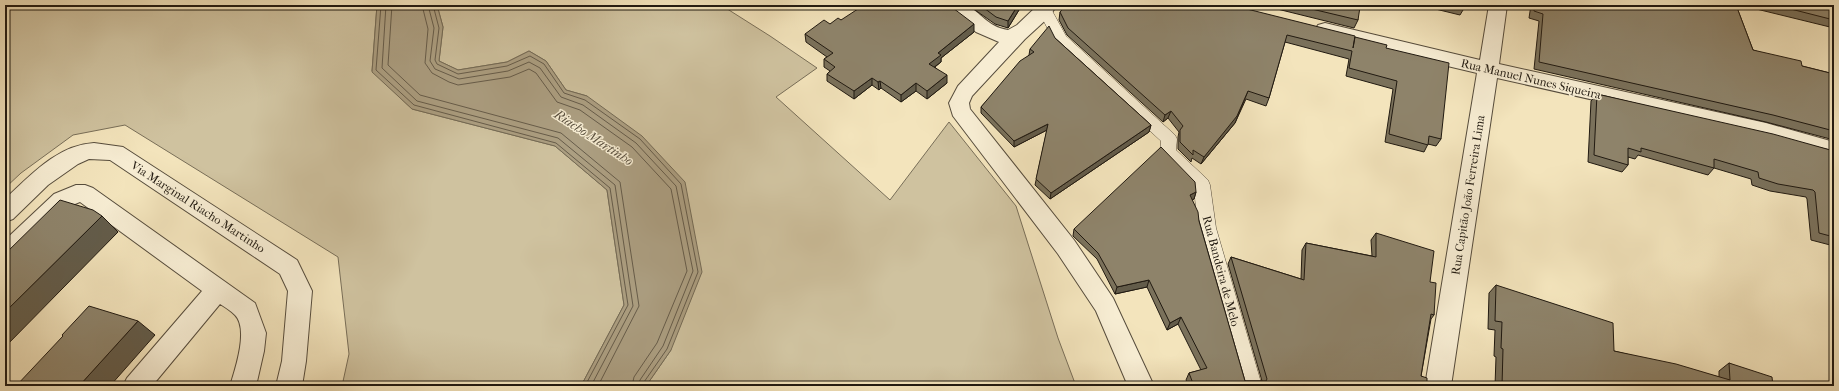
<svg xmlns="http://www.w3.org/2000/svg" width="1839" height="391" font-family="'IM FELL French Canon',serif">
<style>
.green{fill:#cfc29f;stroke:#786e58}
.water{fill:#ac9f82;stroke:#746a55}
.lines{fill:none;stroke-linecap:round;stroke-linejoin:round}
.shore{stroke:#665c4a;stroke-width:1}
.lane-casing{stroke:#564c3c;stroke-width:1}
.street-casing{stroke:#564c3c;stroke-width:2}
.lane{fill:#f7edd3;fill-rule:evenodd}
.street{fill:#f7edd3;fill-rule:evenodd}
.wall{fill:#7a715b;stroke:#211a11}
.shaded-wall{fill:#635c4a;stroke:#211a11}
.building{fill:#8e836a;stroke:#211a11}
.labels{text-anchor:middle;stroke-width:3;stroke-linejoin:round;paint-order:stroke}
.street-label{font-size:12px;fill:#211a11;stroke:#f7edd3}
.water-label{font-size:13px;font-style:italic;fill:#594f3e;stroke:#f7edd3}
</style>
<rect width="100%" height="100%" fill="#f3e4bc"/>
<filter id="stains"><feTurbulence type="fractalNoise" baseFrequency=".005" numOctaves="4"/><feColorMatrix values="0 0 0 0 .2 0 0 0 0 .09 0 0 0 0 .02 0 0 0 .5 -.17"/></filter>
<radialGradient id="worn" r=".72"><stop offset=".6" stop-color="#630" stop-opacity="0"/><stop offset="1" stop-color="#630" stop-opacity=".3"/></radialGradient>
<path class="green" d="M5 5H377L372 71 412 109 555 146 607 190 624 305 581 386H342L349 354 338 257 125 125 73 135 21 173 5 188Z
M437 5H721L770 36 817 68 776 97 890 200 949 122 1016 206 1058 338 1076 386H646L671 350 587 96 566 90 546 61 529 51 507 62 458 70 439 61 443 27Z"/>
<path class="water" d="M377 5H437L443 27 439 61 458 70 507 62 529 51 546 61 566 90 587 96 642 136 685 182 702 272 671 350 646 386H581L624 305 607 190 555 146 412 109 372 72Z"/>
<g class="lines">
<path class="shore" d="M381 5 376 70 414 105 556 143 610 188 628 305 585 386
M386 5 382 68 417 101 558 138 615 185 633 306 591 386
M392 5 388 65 420 95 561 133 620 182 639 306 598 386
M422 5 428 29 425 63 432 73 449 82 458 85 510 77 529 69 536 73 557 102 580 110 632 147 671 189 687 271 657 343 634 377 632 386
M428 5 434 28 430 61 435 69 459 79 508 71 529 62 540 68 561 97 583 105 636 143 676 186 693 271 663 346 640 380 638 386
M433 5 439 28 435 60 437 64 458 74 507 66 530 56 544 64 564 93 585 100 640 139 681 184 698 272 667 349 644 382 643 386"/>
<defs>
<path id="lane" d="M1045 5 1050 7 1066 36 1175 135 1177 139 1176 150 1208 180 1210 185 1216 228 1262 386H1242L1198 228 1194 188 1162 156 1160 152 1161 141 1055 43 1038 10 1040 7Z"/>
<path id="street" d="M944 5C950 5 961 3 966 5 981 12 987 27 1008 30L1017 25 1038 5H1057L1049 17 1025 39 972 96 969 103 970 109 1074 240 1113 298 1154 386H1128L1096 311 1058 254 953 116 949 103 958 86 999 42 976 32 946 9Z
M1489 5H1507L1499 64 1766 123 1834 142V158L1766 139 1497 78 1451 386H1425L1477 73 1325 37 1318 35 1315 30 1318 25 1325 23 1480 60Z
M94 143 123 147 297 260 312 291 306 361 302 386H276L282 361 288 291 280 274 110 160 89 159 78 164 48 185 13 219 5 222V199C30 176 57 145 94 143Z
M76 185H85L93 188 255 303 266 333 264 351 256 386H230C235 370 249 329 235 315 231 311 225 307 220 304L152 386H123L127 378 202 291 80 202 70 206 13 261 5 263V240L54 194Z"/>
</defs>
<use href="#lane" class="lane-casing"/>
<use href="#street" class="street-casing"/>
<use href="#lane" class="lane"/>
<use href="#street" class="street"/>
</g>
<path class="wall" d="M968 5H1022L1008 28 995 24Z
M1261 5H1354L1358 20 1354 28Z
M1419 5H1466L1460 15Z
M1531 5H1736L1753 50 1802 66 1834 74V140L1766 122 1534 69 1539 21 1529 18Z
M1740 5H1834V28Z
M1060 12 1355 38 1386 48 1441 139 1436 146 1428 144 1424 152 1385 142 1393 89 1346 76 1349 59 1285 42 1269 98 1266 106 1246 99 1235 123 1201 164 1192 158 1191 162 1178 149V137L1179 132 1168 118 1163 122 1067 35 1059 20Z
M841 20 974 32 941 58V62L935 67 947 83 927 99 916 91 901 102 881 88 879 90 872 85 854 99 827 81V74L830 71 824 67V59L827 57 806 42 805 34Z
M1055 38 1151 125 1149 132 1050 199 1035 185 1047 130 1014 147 981 113V107L1029 55 1030 49Z
M1597 94 1834 151V246L1811 240 1807 199 1806 197 1770 191 1752 185 1751 179 1714 168 1708 175 1638 155 1635 159 1628 157V165L1622 172 1588 162 1591 101Z
M1196 192 1194 199 1192 200 1199 221 1245 381H1262L1228 264 1231 257 1301 279 1302 250 1306 243 1372 256 1371 240 1376 233 1430 282 1434 315 1431 319 1421 376 1427 386H1189L1186 380 1189 373 1201 370 1178 324 1167 330 1147 287 1115 294 1097 259 1073 236 1074 229Z
M1496 285 1614 351 1719 377V371L1729 363 1773 386H1495L1496 357 1494 356 1495 330 1488 329 1489 293Z"/>
<path class="shaded-wall" d="M1018 5H1022L1008 28V21Z
M974 24V32L941 58V62L929 71V64L938 53Z
M947 75V83L927 99V91Z
M872 78V85L854 99V91Z
M880 81 881 88 879 90 878 82Z
M916 83V91L901 102V95Z
M1248 91 1235 123 1201 164 1204 157Z
M1171 111 1168 118 1163 122 1165 115Z
M1048 124 1047 130 1014 147V141Z
M1151 125 1149 132 1050 199 1051 193Z
M1196 192 1194 199 1187 202 1190 195Z
M102 216 118 232 5 347V312Z
M1149 280 1147 287 1115 294 1117 287Z
M1181 317 1178 324 1167 330 1170 323Z
M138 321 155 335 110 386H79Z"/>
<path class="building" d="M864 5H949L974 24 938 53 941 55 929 64 947 75 927 91 916 83 901 95 880 81 878 82 872 78 854 91 827 74 835 67 824 59 833 53 805 34 824 20 830 24 838 18 841 20Z
M980 5H1018L1008 21 996 17Z
M1066 5H1231L1355 36 1353 48 1355 37 1387 45 1386 48 1449 63 1441 139 1429 136 1428 145 1389 134 1397 81 1349 68 1352 51 1287 35 1269 98 1248 91 1237 116 1204 157 1193 150V155L1180 142V130L1183 126 1171 111 1165 115 1068 28 1060 12Z
M1295 5H1354L1360 7 1358 20Z
M1534 5H1736L1753 50 1801 61 1802 66 1834 74V131L1773 115 1539 62 1543 14 1534 11Z
M1775 5H1834V20Z
M1049 26 1055 38 1151 125 1051 193 1036 179 1048 124 1014 141 981 107 1020 61 1034 52 1030 49Z
M1597 94 1773 134 1834 151V237L1819 233 1815 192 1813 190 1778 184 1759 178 1758 172 1714 159V168L1641 148V152L1628 148V165L1594 155Z
M1161 147 1195 182 1196 192 1190 195 1198 212 1199 221 1245 381H1266L1267 379 1231 257 1304 280 1306 243 1376 257V233L1434 251 1430 282 1436 283 1434 315 1431 314 1421 376 1427 378V386H1194L1189 373 1207 368 1181 317 1170 323 1149 280 1117 287 1098 253 1074 229Z
M60 200 93 210 102 216 5 312V254Z
M1496 285 1613 323 1614 351 1676 364 1730 380 1729 363 1772 377 1773 386H1502L1503 349 1501 348 1502 322 1495 321Z
M89 306 138 321 79 386H16L63 336 62 335Z"/>
<g class="labels">
<g class="street-label">
<text transform="translate(1531 79) rotate(13)" y="4">Rua Manuel Nunes Siqueira</text>
<text transform="translate(1468 195) rotate(-81)" y="4">Rua Capitão João Ferreira Lima</text>
<text transform="translate(198 207) rotate(33)" y="4">Via Marginal Riacho Martinho</text>
<text transform="translate(1221 271) rotate(75)" y="4">Rua Bandeira de Melo</text>
</g>
<g class="water-label">
<text transform="translate(594 137) rotate(33)" y="5">Riacho Martinho</text>
</g>
</g>
<rect width="1839" height="391" fill="none" stroke="#f3e4bc" stroke-width="20"/>
<rect x="6" y="6" width="1827" height="379" fill="none" stroke="#211a11" stroke-width="2"/>
<rect x="10" y="10" width="1819" height="371" fill="none" stroke="#211a11"/>
<rect width="100%" height="100%" filter="url(#stains)"/>
<rect width="100%" height="100%" fill="url(#worn)"/>
</svg>
